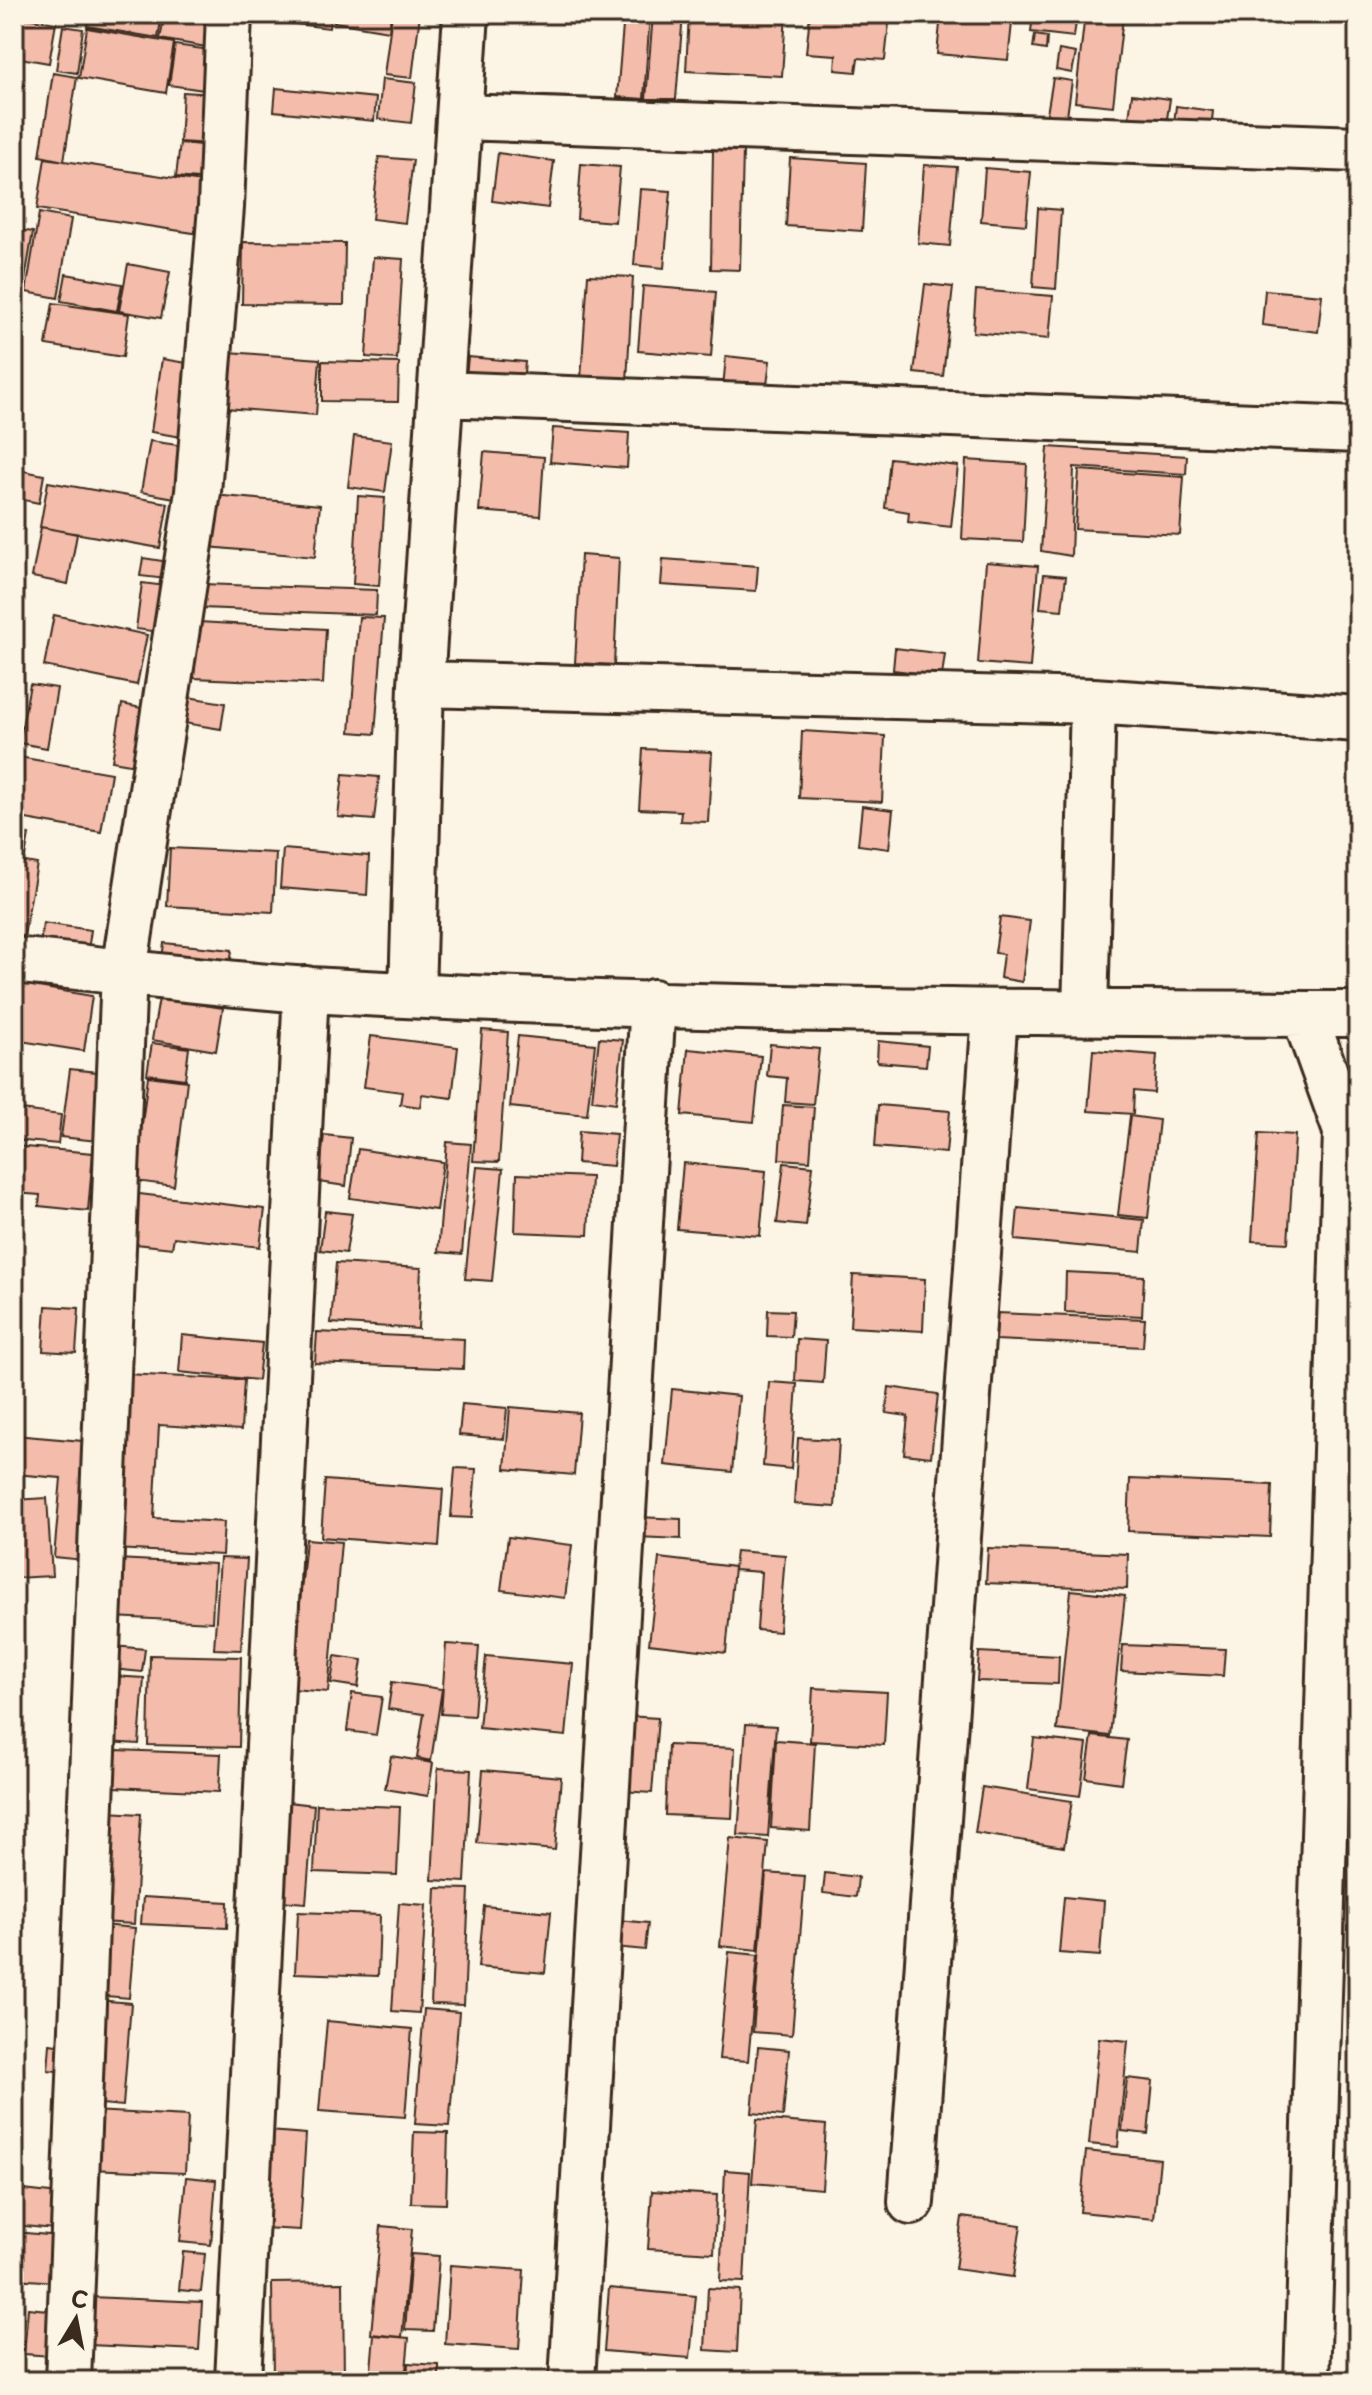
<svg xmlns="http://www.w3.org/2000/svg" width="1372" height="2395" font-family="'Playpen Sans',sans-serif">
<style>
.building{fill:#f4bcaa;stroke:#3b2a1e;stroke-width:2}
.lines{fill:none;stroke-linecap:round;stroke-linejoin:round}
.minor-casing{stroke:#3b2a1e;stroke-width:50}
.minor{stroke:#fcf5e5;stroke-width:44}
</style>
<rect width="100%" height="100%" fill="#fcf5e5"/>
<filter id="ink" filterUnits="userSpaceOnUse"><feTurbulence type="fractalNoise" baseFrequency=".0125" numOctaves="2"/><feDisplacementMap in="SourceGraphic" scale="16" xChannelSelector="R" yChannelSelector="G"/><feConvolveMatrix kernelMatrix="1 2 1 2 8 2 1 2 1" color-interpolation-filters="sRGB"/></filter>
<g filter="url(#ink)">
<path class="building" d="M89 14H119L161 21 158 38 87 26Z
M165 14 216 22 212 48 160 39Z
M288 14H331L329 28 287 23Z
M336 14H391L389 31 334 22Z
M392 14H420L412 78 384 75Z
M624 14H650L644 99 617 97Z
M653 14H683L676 99H646Z
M689 14H786L782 76 686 71Z
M810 14H890L885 60 858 58 856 72 835 70 836 55 806 53Z
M941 14H1013L1008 60 937 54Z
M1033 14H1077L1074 37 1031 32Z
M1085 14 1123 17 1113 106 1075 102Z
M14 16 56 23 49 63 14 57Z
M63 26 83 29 77 73 56 70Z
M87 28 174 43 166 93 79 78Z
M1035 35 1047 37 1046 50 1033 48Z
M175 45 210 50 204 90 169 85Z
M1059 50 1076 53 1072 73 1056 70Z
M53 73 77 77 64 161 40 156Z
M1053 78 1072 81 1066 123 1046 120Z
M382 79 416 83 411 123 378 119Z
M276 88 376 98 374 121 274 111Z
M183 92 214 94 210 144 180 142Z
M1132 94 1170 99 1165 132 1128 127Z
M1176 106 1213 111 1210 138 1173 133Z
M180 143 211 146 208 180 176 177Z
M713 150 743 151 740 270 711 269Z
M498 153 554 161 548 208 492 201Z
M379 157 413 160 405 223 372 219Z
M45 158 208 183 200 234 37 209Z
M790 158 866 163 862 231 786 226Z
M581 164 620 167 615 222 577 219Z
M924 165 957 167 950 246 918 243Z
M985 168 1031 172 1026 225 981 221Z
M640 189 671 191 664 268 634 265Z
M1038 208 1061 210 1056 289 1033 287Z
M39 213 71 219 58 298 26 292Z
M14 229 33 232 25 279 14 277Z
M243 242 345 243 344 305 242 304Z
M373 257 403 259 397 359 366 357Z
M128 264 170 272 161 318 119 311Z
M66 274 122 284 117 311 61 301Z
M588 275 633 277 627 381 581 379Z
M925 284 953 287 943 376 914 373Z
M643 286 716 292 711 357 638 351Z
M976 290 1053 296 1049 339 973 332Z
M1265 290 1322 295 1318 332 1262 325Z
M53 303 129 314 123 357 46 345Z
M229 352 320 359 316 415 225 408Z
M726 356 770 361 766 393 723 388Z
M468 357 525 362 523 382 466 376Z
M162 359 193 364 182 437 151 432Z
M322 361 399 363 398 402 322 401Z
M553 428 629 433 627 468 550 462Z
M354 436 392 441 385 492 348 487Z
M150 441 184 446 175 498 141 492Z
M1048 447 1187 456 1186 474 1074 467 1071 556 1041 551Z
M484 452 544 457 540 516 479 511Z
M890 458 958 466 951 527 908 522 909 512 885 508Z
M966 460 1027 464 1023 542 962 539Z
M14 469 44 475 39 503 14 498Z
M1079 470 1184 477 1180 535 1075 529Z
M48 482 168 503 160 548 40 527Z
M213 495 320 505 315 557 208 547Z
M358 496 385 498 379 586 353 584Z
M41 527 77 534 68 584 32 577Z
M581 555 619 558 614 665 575 663Z
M143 558 169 562 166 579 140 576Z
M663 559 758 566 756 591 661 585Z
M986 562 1038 566 1030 667 978 663Z
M1044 574 1066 576 1062 610 1040 608Z
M142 583 166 586 159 632 136 629Z
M202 584 377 590 376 615 201 608Z
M54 615 147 635 137 685 44 666Z
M359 617 384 618 375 734 350 732Z
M198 622 326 629 323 684 194 678Z
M895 648 945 654 942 676 893 670Z
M30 684 57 688 47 748 19 743Z
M188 697 225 703 221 729 184 723Z
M122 704 146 709 136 765 112 761Z
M802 731 885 736 882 802 799 798Z
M643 749 712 752 708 822 680 821 681 811 639 809Z
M19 757 111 773 101 832 14 817Z
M343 774 379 777 374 820 338 817Z
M862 806 893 810 889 849 858 845Z
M14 832 29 835 25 857 14 855Z
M170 848 276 853 273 912 167 906Z
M283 849 369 856 367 895 280 888Z
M14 860 37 864 23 941 14 940Z
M1000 917 1030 921 1022 982 1000 978 1003 954 995 953Z
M43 923 91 930 87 958 39 952Z
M164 943 232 950 229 975 161 968Z
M14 983 92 996 84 1051 14 1040Z
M159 998 223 1008 216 1051 152 1040Z
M482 1030 508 1032 499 1162 473 1161Z
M371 1036 458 1047 452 1098 422 1094 420 1107 400 1104 402 1092 364 1087Z
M518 1036 595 1044 587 1115 510 1107Z
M599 1038 623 1040 616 1103 592 1100Z
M878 1041 928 1046 926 1066 877 1062Z
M152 1043 189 1048 185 1079 147 1074Z
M770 1044 819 1049 813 1104 785 1102 787 1078 767 1076Z
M688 1049 761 1056 754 1122 682 1115Z
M1093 1050 1157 1055 1154 1093 1134 1091 1133 1114 1088 1111Z
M70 1069 106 1073 97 1141 61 1137Z
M148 1076 187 1081 174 1186 135 1181Z
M783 1105 814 1107 810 1161 779 1159Z
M878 1105 950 1111 946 1153 875 1147Z
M14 1109 61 1115 58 1144 14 1140Z
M1130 1116 1159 1120 1148 1218 1118 1215Z
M579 1131 616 1134 613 1166 577 1163Z
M1259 1133 1295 1135 1288 1243 1252 1241Z
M324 1135 351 1138 346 1186 318 1182Z
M447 1142 471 1144 462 1254 438 1252Z
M14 1146 93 1153 88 1211 39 1206 40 1195 14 1193Z
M358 1149 443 1162 436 1210 350 1198Z
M683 1163 766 1171 760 1236 677 1229Z
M784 1163 813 1166 806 1226 777 1223Z
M477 1167 503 1169 492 1281 465 1279Z
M517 1174 591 1177 588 1235 515 1232Z
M131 1193 265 1209 260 1247 174 1237 172 1248 127 1243Z
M1018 1208 1144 1220 1141 1252 1015 1240Z
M325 1211 352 1214 346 1253 320 1250Z
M336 1263 421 1268 418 1329 331 1323Z
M1066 1272 1144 1276 1142 1316 1065 1312Z
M853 1275 925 1279 923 1331 850 1327Z
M46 1306 79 1308 76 1353 43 1351Z
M768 1310 793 1311 791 1337 767 1336Z
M997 1313 1145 1319 1143 1347 996 1340Z
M317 1332 464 1339 463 1369 315 1363Z
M182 1335 262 1343 258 1380 179 1372Z
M797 1339 826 1341 823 1383 795 1381Z
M126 1374 244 1380 241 1430 159 1425 154 1518 224 1522 222 1555 116 1549Z
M769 1382 797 1384 791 1469 763 1466Z
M889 1387 938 1394 931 1457 904 1454 908 1416 886 1413Z
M672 1389 739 1396 732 1472 665 1465Z
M462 1404 507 1408 504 1439 459 1435Z
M510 1407 579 1413 574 1475 505 1469Z
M14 1435 94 1442 83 1560 54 1557 61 1478 14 1474Z
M798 1438 839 1440 835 1507 794 1504Z
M455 1468 476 1469 472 1518 451 1517Z
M1130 1479 1272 1485 1270 1537 1128 1531Z
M325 1480 443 1489 439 1546 321 1537Z
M47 1498 52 1576 14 1578V1500Z
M638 1517 681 1519V1539L637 1537Z
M508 1537 572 1545 565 1598 501 1590Z
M306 1539 341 1542 328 1692 292 1689Z
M988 1548 1128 1554 1127 1589 986 1583Z
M736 1551 785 1555 779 1632 757 1630 761 1572 734 1570Z
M220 1558 247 1559 241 1650 214 1649Z
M659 1558 734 1567 726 1653 649 1644Z
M116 1559 215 1564 212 1622 113 1617Z
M1071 1590 1125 1596 1110 1736 1057 1730Z
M446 1644 479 1646 474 1716 441 1714Z
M1123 1645 1225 1649 1223 1676 1121 1671Z
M114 1646 145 1649 142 1672 112 1669Z
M979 1652 1059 1656 1058 1684 977 1681Z
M150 1655 241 1657 239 1747 148 1745Z
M335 1656 362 1660 358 1687 331 1683Z
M486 1656 573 1664 566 1736 479 1728Z
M111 1676 144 1678 139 1744 106 1742Z
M392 1682 442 1689 431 1761 417 1758 424 1714 388 1709Z
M813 1688 887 1692 884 1745 810 1741Z
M352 1693 382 1697 376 1735 347 1731Z
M626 1716 658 1718 652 1793 621 1791Z
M746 1724 776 1726 768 1837 738 1835Z
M1092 1736 1127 1740 1121 1783 1086 1778Z
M1034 1738 1087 1744 1080 1796 1028 1789Z
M776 1740 815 1743 810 1831 771 1828Z
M668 1745 735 1748 732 1818 665 1815Z
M116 1750 221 1754 219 1792 114 1787Z
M391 1756 433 1763 428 1796 385 1789Z
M438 1768 471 1770 465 1882 432 1880Z
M483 1770 561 1777 555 1850 477 1843Z
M982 1787 1072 1801 1064 1847 975 1833Z
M288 1802 314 1805 306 1903 280 1901Z
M317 1804 400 1807 397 1875 314 1872Z
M107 1812 141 1814 134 1924 101 1922Z
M730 1838 768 1842 758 1950 720 1946Z
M766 1873 805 1876 792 2035 753 2032Z
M825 1873 858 1877 856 1897 823 1893Z
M436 1888 469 1889 464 2005 431 2004Z
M143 1897 228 1902 227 1928 141 1924Z
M1064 1897 1104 1901 1100 1956 1059 1953Z
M399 1903 426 1905 419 2013 392 2011Z
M484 1906 551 1912 545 1973 478 1967Z
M298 1912 380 1915 378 1976 295 1973Z
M618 1920 648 1923 645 1950 615 1947Z
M102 1925 135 1928 129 1998 95 1995Z
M729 1952 758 1955 748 2061 719 2059Z
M97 2000 131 2003 123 2106 90 2103Z
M424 2009 459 2012 449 2126 415 2124Z
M327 2021 412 2029 405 2117 319 2111Z
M1099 2038 1128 2041 1118 2147 1089 2144Z
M50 2044 69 2047 66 2072 48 2070Z
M758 2047 789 2050 783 2116 752 2113Z
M1127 2078 1153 2081 1148 2134 1122 2131Z
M92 2111 188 2116 185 2173 89 2169Z
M757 2119 826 2125 822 2189 752 2183Z
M269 2131 306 2134 300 2230 263 2228Z
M414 2132 448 2133 446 2204 411 2203Z
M1086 2151 1160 2159 1154 2219 1080 2212Z
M725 2170 750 2172 744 2282 720 2281Z
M186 2177 216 2180 211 2245 180 2242Z
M14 2189 59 2194 54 2229 14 2225Z
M652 2191 717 2195 714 2253 648 2249Z
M962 2217 1021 2225 1013 2277 955 2269Z
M381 2226 412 2229 402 2337 371 2334Z
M14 2232 60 2236 57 2282 14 2279Z
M183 2252 205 2254 201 2292 179 2290Z
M411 2254 439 2256 433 2331 405 2330Z
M450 2265 524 2270 519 2349 445 2344Z
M343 2282 344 2381H273L272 2283Z
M609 2288 696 2296 690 2358 604 2351Z
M708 2288 740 2290 737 2352 705 2350Z
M91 2297 202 2302 199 2350 89 2345Z
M28 2308 57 2311 52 2356 24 2354Z
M374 2335 409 2338 405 2381H370Z
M408 2363 439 2365V2381H407Z"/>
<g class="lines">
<defs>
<path id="minor" d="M460 117 1358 149
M442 394 1358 430
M421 684 1093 701 1085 1013
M1093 701 1358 719
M14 960C112 970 211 984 310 990 659 1010 1009 1013 1358 1014
M412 994 421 684 466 14
M1304 1014 1346 1131 1307 2381
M911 2202 995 1013
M68 2381 124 971 198 492 221 207 229 14
M238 2381 306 989
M572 2381 653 1002"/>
</defs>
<use href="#minor" class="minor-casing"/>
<use href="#minor" class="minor"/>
</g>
</g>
<rect width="1372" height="2395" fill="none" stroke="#fcf5e5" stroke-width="48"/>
<rect x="24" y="24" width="1324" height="2347" fill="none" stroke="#3b2a1e" stroke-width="3" filter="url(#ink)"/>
<g transform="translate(76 2319) rotate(10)" stroke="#fcf5e5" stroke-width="6" paint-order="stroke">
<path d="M0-6L14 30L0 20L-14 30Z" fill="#3b2a1e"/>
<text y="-12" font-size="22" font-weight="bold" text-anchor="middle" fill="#3b2a1e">С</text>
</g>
</svg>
